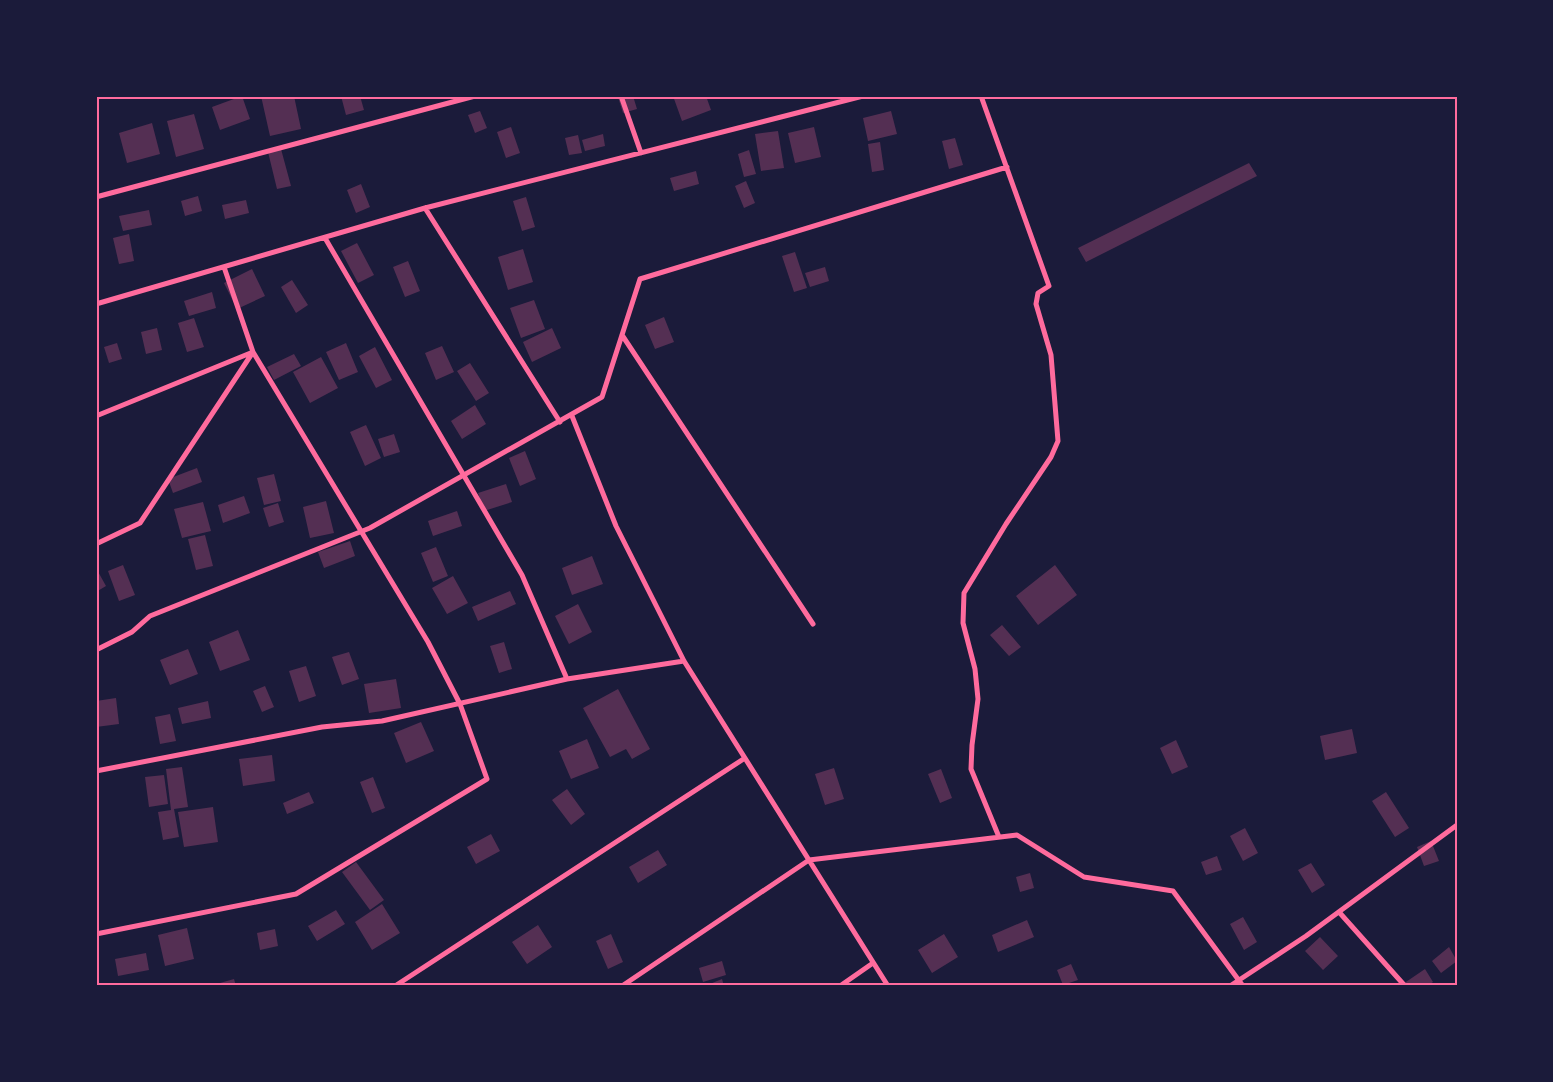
<svg xmlns="http://www.w3.org/2000/svg" width="1553" height="1082" font-family="'Nunito Sans',sans-serif">
<style>
.building{fill:#542f53}
.lines{fill:none;stroke-linecap:round;stroke-linejoin:round}
.minor{stroke:#ff6b9d;stroke-width:5}
.neatline{fill:none;stroke:#ff6b9d;stroke-width:2}
</style>
<rect width="100%" height="100%" fill="#1b1b3a"/>
<path class="building" d="M242 96 250 119 220 130 212 107Z
M261 96H294L301 129 270 136Z
M341 96H360L364 110 346 115Z
M633 96 637 109 623 113 618 97Z
M673 96H706L711 110 682 121Z
M480 111 487 128 475 133 468 115Z
M891 111 897 134 868 141 863 118Z
M194 114 204 149 176 157 167 121Z
M152 123 160 154 127 163 119 133Z
M511 127 520 153 506 158 497 132Z
M814 127 821 157 795 163 788 133Z
M778 131 784 168 761 171 755 134Z
M603 134 605 146 585 151 582 140Z
M578 135 582 153 569 155 565 138Z
M955 138 963 165 949 169 942 141Z
M880 142 884 170 872 172 868 144Z
M281 149 291 186 277 189 268 152Z
M749 150 756 174 744 177 738 154Z
M1249 163 1257 176 1086 262 1078 248Z
M696 171 699 184 674 191 670 178Z
M746 181 755 203 744 208 735 186Z
M361 184 370 207 356 213 347 190Z
M198 196 202 211 185 216 181 201Z
M526 197 535 227 522 231 513 201Z
M246 200 249 213 225 219 222 205Z
M149 210 152 225 123 231 119 216Z
M129 234 134 261 119 264 113 238Z
M357 243 374 275 358 283 341 251Z
M523 249 533 282 508 290 498 257Z
M795 252 807 288 794 292 782 256Z
M408 261 420 291 405 297 393 267Z
M825 267 829 281 810 287 805 273Z
M252 269 265 296 237 309 224 283Z
M292 280 308 305 296 313 281 287Z
M212 292 216 308 189 316 184 301Z
M534 300 545 329 521 338 510 308Z
M664 317 674 342 655 349 645 325Z
M194 318 204 347 187 352 178 323Z
M157 328 162 350 146 354 141 332Z
M552 328 561 348 532 362 523 342Z
M117 343 122 359 109 363 104 347Z
M346 343 358 372 339 380 326 352Z
M442 346 454 372 436 380 425 353Z
M375 347 392 380 376 388 359 356Z
M294 354 301 366 274 380 267 367Z
M321 357 338 388 310 403 293 372Z
M470 363 489 393 476 401 457 371Z
M475 405 486 424 462 439 451 421Z
M366 425 381 458 365 466 350 432Z
M394 434 400 452 384 457 378 439Z
M525 451 536 479 520 486 509 458Z
M197 468 202 482 173 493 168 479Z
M274 474 281 501 264 505 257 478Z
M506 484 512 502 484 511 478 493Z
M244 496 250 513 223 523 218 505Z
M326 501 334 533 310 538 303 507Z
M203 502 211 531 182 538 174 509Z
M278 503 284 522 269 527 263 508Z
M457 511 462 526 433 536 428 521Z
M205 535 213 566 196 570 188 539Z
M350 541 355 556 324 568 318 552Z
M436 547 448 576 433 582 421 553Z
M592 556 603 584 572 595 562 568Z
M123 565 135 595 119 601 108 571Z
M1055 565 1077 595 1038 625 1016 596Z
M96 568 106 586 96 592Z
M453 576 468 603 447 614 432 588Z
M510 591 516 604 478 621 472 607Z
M578 604 592 632 569 644 555 616Z
M1002 625 1021 647 1009 656 990 635Z
M238 630 250 660 220 671 209 642Z
M504 642 512 669 499 673 490 646Z
M188 649 198 674 170 685 160 660Z
M349 652 359 679 342 685 332 657Z
M306 666 316 696 299 702 289 671Z
M396 679 401 708 369 713 364 684Z
M265 686 274 707 262 712 253 691Z
M618 689 650 749 632 759 626 749 610 757 583 708Z
M116 698 119 724 96 727V701Z
M208 701 211 718 182 724 178 708Z
M170 714 176 741 160 744 155 717Z
M421 722 434 751 406 763 394 733Z
M1352 729 1357 753 1325 760 1320 736Z
M587 739 599 768 571 779 559 751Z
M1176 740 1188 767 1172 774 1160 748Z
M272 755 275 781 243 786 239 759Z
M182 767 188 807 174 809 179 837 163 840 158 812 171 810 166 769Z
M834 768 844 799 825 805 815 774Z
M941 769 952 798 940 803 928 774Z
M164 775 168 804 149 807 145 777Z
M373 777 385 808 372 813 360 782Z
M567 789 585 814 571 825 552 800Z
M309 792 314 803 287 814 283 803Z
M1386 792 1409 828 1395 837 1372 801Z
M213 807 218 842 184 847 178 812Z
M1245 828 1258 853 1243 861 1230 836Z
M491 834 500 851 476 864 467 847Z
M1431 841 1439 861 1424 866 1417 847Z
M658 850 667 865 638 883 629 867Z
M1217 856 1222 870 1206 875 1201 862Z
M356 862 384 900 370 910 342 872Z
M1311 863 1325 885 1312 893 1298 870Z
M1030 873 1034 888 1020 892 1016 877Z
M382 904 400 933 372 950 355 922Z
M336 910 345 924 317 941 308 926Z
M1243 917 1257 942 1244 950 1230 924Z
M1027 920 1034 937 998 952 992 935Z
M538 925 552 947 527 964 512 942Z
M187 928 194 959 165 966 158 935Z
M275 929 278 946 260 950 257 933Z
M611 934 623 962 608 969 596 941Z
M944 934 958 957 932 973 918 950Z
M1320 937 1338 956 1323 970 1305 951Z
M1449 947 1457 961 1441 973 1432 961Z
M146 953 149 970 118 976 115 959Z
M722 961 726 975 703 982 699 968Z
M1071 964 1078 980 1063 985 1057 970Z
M1425 969 1433 982 1427 986H1400Z
M234 979 236 986H221L220 983Z
M722 979 724 986H705Z"/>
<g class="lines">
<path class="minor" d="M621 96 641 153
M981 96 1049 286 1038 293 1036 304 1051 355 1058 441 1051 457 1006 524 964 593 963 623 975 669 978 699 972 745 971 769 999 837
M96 197 475 96
M425 208 560 422
M96 304 425 208 863 96
M622 335 813 624
M96 416 253 352 428 642 460 704 487 779 296 894 96 934
M572 416 616 526 684 661 888 986
M96 544 140 523 253 352 224 267
M96 650 132 632 150 616 370 528 602 397 640 279 1007 167
M567 679 684 661
M96 771 322 727 382 721 567 679 522 575 325 238
M1339 912 1405 986
M395 986 745 758
M622 986 809 860 1017 835 1084 877 1173 891 1243 986
M840 986 873 963
M1230 986 1306 936 1457 825"/>
</g>
<rect width="1553" height="1082" fill="none" stroke="#1b1b3a" stroke-width="195"/>
<rect x="98" y="98" width="1358" height="886" class="neatline"/>
</svg>
